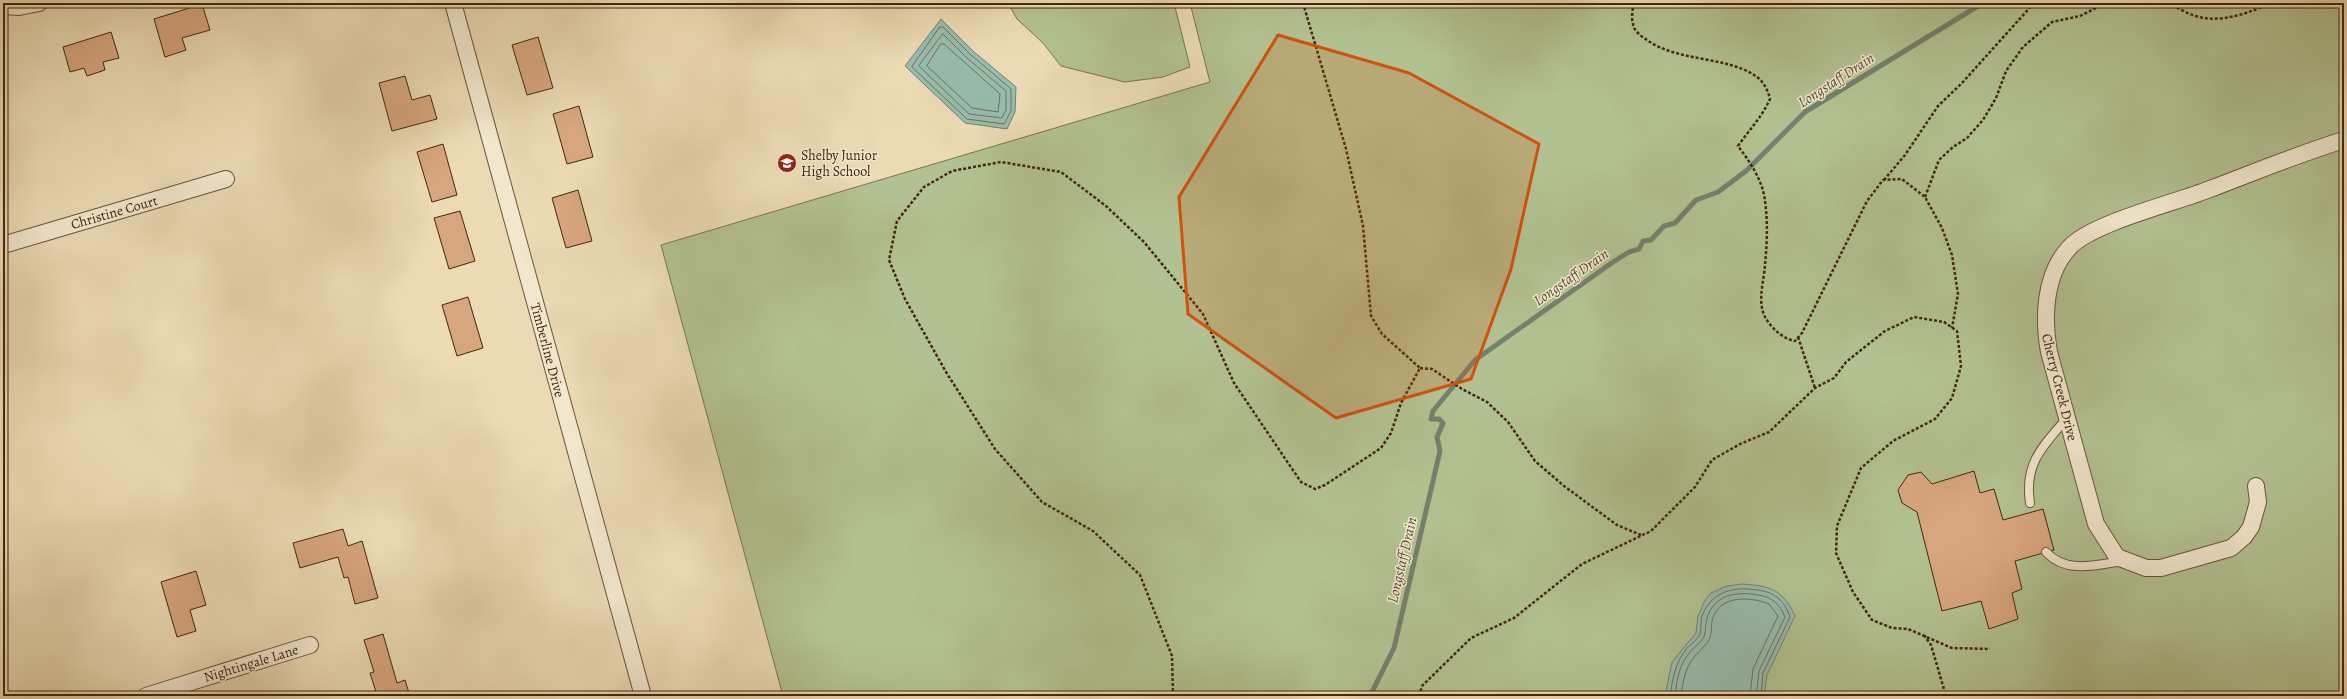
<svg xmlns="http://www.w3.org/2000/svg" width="2347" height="699" font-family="Alegreya,serif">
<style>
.green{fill:#b2c191;stroke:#7a7452}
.water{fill:#98bbac;stroke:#75806e}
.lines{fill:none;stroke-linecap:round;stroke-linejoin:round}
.shore{stroke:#6c715f;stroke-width:1}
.stream{stroke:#75806e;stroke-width:5}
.building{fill:#d7a57e;stroke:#412712}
.service-casing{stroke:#6c543a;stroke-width:10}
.minor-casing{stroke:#6c543a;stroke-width:18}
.path{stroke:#412712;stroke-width:2.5;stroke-dasharray:3 2;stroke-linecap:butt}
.service{stroke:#f2e7ce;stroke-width:8}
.minor{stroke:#f2e7ce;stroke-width:16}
.marked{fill:#cf520d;fill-opacity:0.2;stroke:#cf520d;stroke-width:3;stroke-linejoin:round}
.labels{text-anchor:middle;stroke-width:3;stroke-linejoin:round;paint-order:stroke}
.poi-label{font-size:14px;fill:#412712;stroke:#f2e7ce;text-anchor:start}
.street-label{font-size:14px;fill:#412712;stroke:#f2e7ce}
.water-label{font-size:15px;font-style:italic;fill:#574c38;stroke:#f2e7ce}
</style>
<rect width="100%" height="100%" fill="#ebdab4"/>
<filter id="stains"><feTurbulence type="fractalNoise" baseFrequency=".005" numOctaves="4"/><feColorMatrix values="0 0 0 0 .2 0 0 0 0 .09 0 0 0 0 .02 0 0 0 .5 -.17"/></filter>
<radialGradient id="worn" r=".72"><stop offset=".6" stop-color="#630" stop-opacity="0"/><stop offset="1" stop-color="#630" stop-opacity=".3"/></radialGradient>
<path class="green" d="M1008 3H1174L1190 67 1163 77 1125 82 1061 66 1043 43 1017 19Z
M1190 3H2344V696H783L661 245 1210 82Z"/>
<path class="water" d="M941 19 973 51 1016 87 1015 112 1007 129 965 123 905 66Z
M1742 584C1770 586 1783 589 1795 616L1767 675 1764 696H1665L1672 662 1696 633 1698 616 1704 602 1711 593 1727 586Z"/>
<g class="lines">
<path class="shore" d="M940 27H943L970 54 1011 89V111L1004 124 967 119 912 67Z
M943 34 967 58 1006 91V110L1002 118 969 114 919 66Z
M941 44H944L1000 94 998 112 972 108 927 66Z
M1670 696C1673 678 1675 663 1687 648 1691 644 1698 639 1700 634 1702 629 1700 622 1702 616 1711 592 1733 586 1757 590 1775 592 1784 600 1790 617L1763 673 1761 696
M1675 696C1677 679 1679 664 1691 651 1695 646 1701 643 1704 637 1706 632 1705 625 1707 619 1713 595 1736 591 1758 595 1772 597 1780 604 1785 617L1759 671 1756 696
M1681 696C1683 681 1685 668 1695 656 1699 651 1704 647 1708 642 1712 636 1711 628 1712 621 1718 595 1749 596 1769 604L1778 616 1753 669 1750 696"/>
<path class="stream" d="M1370 696 1394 648 1440 451 1437 437 1443 423 1439 419H1431L1433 411 1475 360 1613 262 1629 252 1639 249 1643 241 1651 240 1664 226 1675 223 1696 200 1718 192 1746 171 1805 112 1983 3"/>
</g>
<path class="building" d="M202 4 210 30 182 38 186 50 165 57 154 19Z
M111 32 119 58 103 62 105 70 87 76 84 68 70 72 63 47Z
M538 37 553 88 527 95 512 45Z
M405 76 412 100 430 95 437 119 392 131 379 83Z
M579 106 593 157 567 164 553 114Z
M443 144 457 195 432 202 417 152Z
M578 190 592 241 566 248 552 198Z
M460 211 475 261 449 269 434 218Z
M468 297 483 348 457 356 442 305Z
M1974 471 1980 493 1994 489 2003 520 2043 509 2054 550 2015 561 2022 589 2012 593 2018 619 1989 629 1981 601 1942 611 1917 512 1902 503 1898 490 1908 475 1921 472 1932 484Z
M343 529 348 546 362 541 378 598 355 604 348 577 344 578 338 557 300 568 293 543Z
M196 571 206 605 190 610 196 631 177 637 161 582Z
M383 634 397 683 405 680 410 696H361L376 692 370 673 374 672 364 640Z"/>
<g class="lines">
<defs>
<path id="service" d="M2030 503C2024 463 2043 446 2067 418
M2046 552C2066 574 2096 565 2122 561"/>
<path id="minor" d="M453 3 643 696
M3 6 19 7 39 3
M3 245 226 179
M2256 486 2258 502 2251 527 2244 537 2231 548 2161 568H2146L2117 557 2096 524 2049 352C2043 319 2044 275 2069 248 2091 223 2175 203 2210 189 2255 172 2298 154 2344 140
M146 696 310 645"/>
</defs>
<use href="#service" class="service-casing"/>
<use href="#minor" class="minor-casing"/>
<path class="path" d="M1633 3C1633 10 1631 18 1633 24 1634 31 1641 36 1647 40 1678 62 1725 56 1754 75 1763 80 1768 90 1770 99 1762 117 1749 130 1738 146 1750 162 1763 181 1765 201 1768 222 1767 244 1765 265 1764 281 1757 301 1765 317 1771 328 1783 339 1795 341L1802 333 1867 201 1883 180 1902 179 1925 197 1942 228 1952 255 1958 294 1952 328
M2168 3C2178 8 2188 14 2199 17 2224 23 2250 12 2272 3
M1884 180 1905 155 1938 106 1962 83 2034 3
M1925 197 1939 160 1953 147 1967 138 1983 120 1996 98 2006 71 2023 47 2052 22 2080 16 2106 3
M1798 337 1815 388
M1420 368 1432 369 1462 389 1487 402 1508 422 1535 461 1564 486 1617 525 1641 535
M1924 635 1931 645 1946 696
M1173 696 1172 656 1140 575 1093 531 1042 502 995 449 946 372 905 299 889 260 897 221 924 187 952 171 1001 162 1061 172 1106 206 1144 242 1203 314 1234 383 1301 482 1315 489 1325 485 1381 448 1391 433 1401 403 1420 368 1382 334 1371 316 1363 226 1346 149 1303 3
M1419 696 1422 686 1471 638 1514 618 1582 564 1651 531 1695 487 1712 460 1740 444 1769 432 1815 388 1834 378 1846 362 1885 331 1914 317 1944 322 1957 331 1961 366 1952 398 1935 419 1893 441 1861 468 1837 526 1836 553 1853 592 1872 620 1892 628 1908 629 1952 648 1990 649"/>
<use href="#service" class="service"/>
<use href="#minor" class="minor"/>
</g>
<path class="marked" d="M1278 35 1409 73 1539 144 1511 269 1471 379 1336 418 1188 314 1179 197Z"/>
<defs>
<symbol id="school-disc" viewBox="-11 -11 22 22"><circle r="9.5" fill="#8f2418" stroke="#f2e7ce"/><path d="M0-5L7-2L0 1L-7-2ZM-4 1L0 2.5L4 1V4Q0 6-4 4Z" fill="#fff"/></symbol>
</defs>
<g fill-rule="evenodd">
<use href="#school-disc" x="776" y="152" width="22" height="22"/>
</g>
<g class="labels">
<g class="poi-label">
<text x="801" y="160">Shelby Junior<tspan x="801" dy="16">High School</tspan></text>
</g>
<g class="street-label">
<text transform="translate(114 212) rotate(-16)" y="5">Christine Court</text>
<text transform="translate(548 350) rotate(75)" y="5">Timberline Drive</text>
<text transform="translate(2060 387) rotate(76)" y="5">Cherry Creek Drive</text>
<text transform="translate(251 663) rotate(-17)" y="5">Nightingale Lane</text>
</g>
<g class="water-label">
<text transform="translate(1836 80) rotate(-33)" y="5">Longstaff Drain</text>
<text transform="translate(1571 277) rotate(-35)" y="5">Longstaff Drain</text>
<text transform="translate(1402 560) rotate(-77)" y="5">Longstaff Drain</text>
</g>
</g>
<rect width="2347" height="699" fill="none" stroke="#ebdab4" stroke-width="16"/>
<rect x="4" y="4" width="2339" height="691" fill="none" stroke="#412712" stroke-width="2"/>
<rect x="8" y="8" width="2331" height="683" fill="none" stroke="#412712"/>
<rect width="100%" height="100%" filter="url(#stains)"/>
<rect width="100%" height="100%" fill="url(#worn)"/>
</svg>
